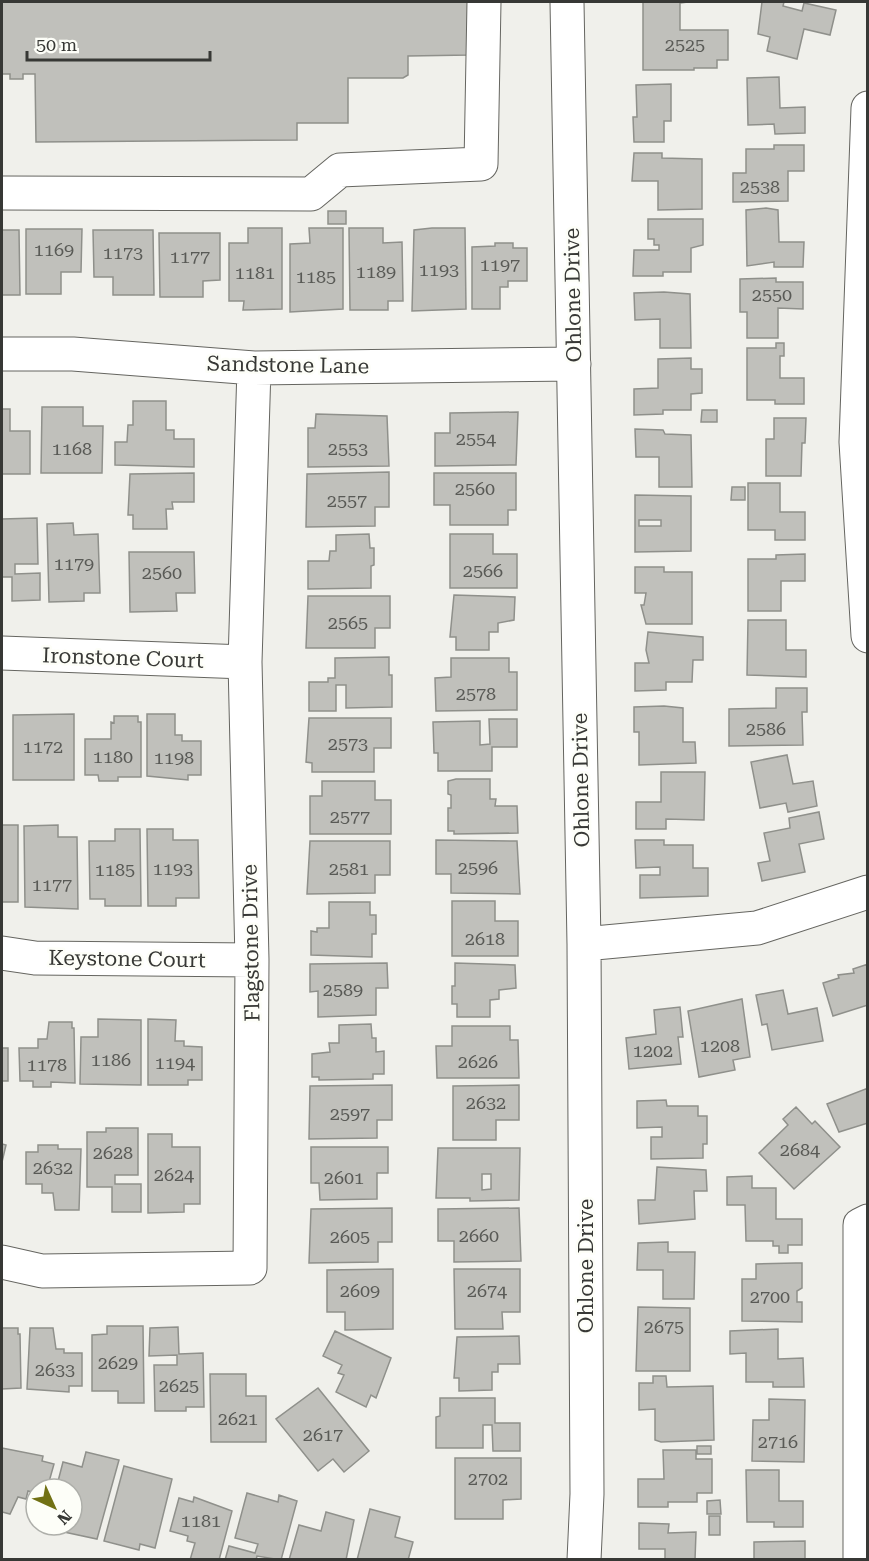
<svg xmlns="http://www.w3.org/2000/svg" width="869" height="1561" font-family="'Roboto Serif',serif">
<style>
.building{fill:#c0c0bb;stroke:#8f908b;stroke-width:1.5;fill-rule:evenodd}
.lines{fill:none;stroke-linecap:round;stroke-linejoin:round}
.minor-casing{stroke:#656560;stroke-width:35}
.minor{stroke:#fff;stroke-width:33}
.labels{text-anchor:middle;stroke-width:5;stroke-linejoin:round;paint-order:stroke}
.number-label{font-size:18px;fill:#595a56}
.street-label{font-size:21px;fill:#373835;stroke:#fdfef8}
</style>
<rect width="100%" height="100%" fill="#f0f0eb"/>
<path class="building" d="M2 2H470V55L408 56V75L403 78H348V123H297V140L36 142 35 74H23V79H10V74H2Z
M641 2H688L680 3V30H728V60H717V68H694V70H643V2Z
M762 2H784L783 6 802 11 804 3 836 10 830 35 804 29 797 59 767 51 770 37 758 34Z
M779 77 780 108 805 107V133L775 134 774 124 748 125 747 78Z
M671 84V121H664V142H634L633 117H637L636 85Z
M774 145H804V171H788V201L733 202V173H746V149H774Z
M634 153H662V158L702 159V209L658 210V181H632Z
M766 208 778 210 779 242H804L803 267H774V262L747 266 746 210Z
M328 211H346V224H328Z
M648 219H703V245L691 248V272H663V276H633L634 250H659V245H654V239H648Z
M248 228H282V309L243 310 244 301H229V243H248Z
M309 228H343V309L290 312V244L310 243Z
M349 228H383V243L402 242 403 301H388V310H350Z
M432 228H465L466 309 412 311 414 230Z
M26 229H82L81 272H61V294H26Z
M2 230H19L20 295H2Z
M93 230H153L154 295H113V277H94Z
M159 233H220V280L203 281V297H160Z
M495 243H513V248H527V281H508V287H500V309H472V247L495 246Z
M776 278V282H803V309L778 308V338H747V312H740V279Z
M664 292 690 294 691 348H660V319L635 320 634 293Z
M776 343H784V356H780V378H804V404H775V400H747V348H776Z
M691 358V369H702V393L691 394V410H663V414L634 415V389L658 388V359Z
M133 401H166V430H174V439H194V467L115 465V442H127L128 425H133Z
M42 407H83V426H103L102 473H41Z
M2 409H10V431H30V474H2Z
M702 410H717V422H701Z
M518 412 516 465 435 466V433H450V413Z
M316 414 387 416 389 466 308 467V428H315Z
M774 418H806L805 443H802L801 476H766V439H774Z
M635 429 663 430 665 434 691 435 692 487H659V457H636Z
M389 472V507H375V526L306 527 307 474Z
M194 473V502H172L173 509H166L167 529H133V515H128L130 474Z
M434 473H516V510H508V525H450V505H434Z
M748 483H780V512H805V540H775V530H748Z
M732 487H745V500H731Z
M635 495 691 496V551L635 552ZM639 520H661V526H639Z
M37 518 38 564H15V574L40 573V600L12 601V577H2V519Z
M73 523 74 535 98 534 100 593H84V601L49 602 47 524Z
M369 534 370 548H374V565L371 566V588L308 589V561H329L330 551H336V535Z
M450 534H493V554H517V588H450Z
M129 552H194L195 593H176L177 611 130 612Z
M805 554V581H781V611H748V559H776V555Z
M635 567H664V572H692V624H646L641 605H644L646 593H635Z
M454 595 515 597 514 620 498 623V632H489V650H456V637H450Z
M308 596H390V628H375V648H306Z
M748 620H786V650H806V677L747 675Z
M648 632 703 637V660H693L692 682H666V690L635 691V663H649L646 650Z
M389 657V675H392V707L346 708V685H336V711H309V682H328V678H335V658Z
M451 658H509V672H517V710L436 711 435 678 451 677Z
M776 688H807V712H802L803 745 729 746V709L776 708Z
M664 706 683 708V742H695L696 763 639 765V732H634V707Z
M74 714V780H13V715Z
M147 714H175V735H182V741H201V775H188V780L147 776Z
M114 716H138V722H141V777H118V781H99L98 775H85V739H111V722L114 723Z
M309 718H391V748H374V772H312V763L306 762Z
M489 719H517V747H492V771H438V753H434L433 722 480 721V745L490 744Z
M787 755 793 784 813 781 817 806 788 812 786 803 760 808 751 762Z
M661 772H705L704 820 666 819V829H636V802H661Z
M456 779H490V799H496L495 806H517L518 833 454 834V831H448V808H451V795L448 794V781Z
M322 781H375V800H391V834H310V796H322Z
M819 812 824 839 799 844 805 872 762 881 758 863 770 861 764 833 790 828 789 818Z
M2 825H18V902H2Z
M58 825V837H77L78 909 25 907 24 826Z
M115 829H140L141 906H105V899H90L89 841H115Z
M147 829H173V840H198L199 898H176V906H148Z
M436 840 517 841 520 894 451 893V874H436Z
M635 840H664V845H693V868H708V896L640 898V875H660V867L636 868Z
M310 841H390V875H375V893L307 894Z
M452 901H495V921H518V956H452Z
M329 902H370V915H376V934H372V957L311 955V931L317 932V928H329Z
M387 963 388 988H376V1015L318 1017V991L310 992V964Z
M455 963 515 965 516 988 499 990V999L490 1000V1017H457V1004H452V986H455Z
M868 964V1005L833 1016 823 983 839 978 838 975 854 973 853 969Z
M783 990 788 1014 817 1008 823 1041 772 1050 767 1024 762 1025 756 995Z
M742 999 750 1057 733 1060 735 1070 699 1077 688 1011Z
M680 1007 683 1037H678L681 1064 629 1069 626 1038 656 1034 654 1010Z
M98 1019 141 1020V1085L80 1084 81 1037H98Z
M148 1019 176 1020 175 1041H184V1046L202 1047V1080H188V1085H148Z
M49 1022H72V1028H74L75 1083 51 1082V1087H33V1081H20L19 1048H38V1039H47Z
M371 1024 372 1038H376V1052L384 1051V1074H373V1079L319 1080V1077H312V1054L330 1052 329 1043H339V1025Z
M452 1026H510V1040H518L519 1078H437L436 1046H452Z
M2 1048H8V1081H2Z
M392 1085V1120H377V1138L309 1139 310 1086Z
M519 1085V1120H496V1140H453V1086Z
M868 1088V1123L839 1132 827 1104Z
M666 1100 667 1106H698V1116H707V1144H703V1158L651 1159V1137H662V1127L637 1128V1101Z
M796 1107 812 1124 815 1121 840 1147 794 1189 759 1153 788 1125 783 1119Z
M106 1128H138V1175H115V1184H141V1212H112V1187H87V1132H106Z
M148 1134H172V1147H200V1204H184V1212L148 1213Z
M2 1144 6 1145 2 1162Z
M38 1145H58V1149H81L79 1210H55L53 1193H42V1184H26V1152H38Z
M311 1147H388V1173H377V1199L320 1200 319 1183H311Z
M438 1148H520L519 1200 470 1201V1198H436ZM482 1174H491V1189L482 1190Z
M657 1167 706 1170 707 1191H694L695 1219 639 1224 638 1200H655Z
M752 1176V1188H776V1219H802V1245H788V1253H779V1246H773V1241H746L745 1205H727V1177Z
M392 1208V1242H378V1262L309 1263 311 1209Z
M519 1208 521 1261 454 1262V1241H438V1209Z
M668 1242V1252H695L694 1299H663V1270H637L638 1243Z
M796 1263H802V1288L797 1291V1302H802V1322L742 1321V1279H756V1264Z
M393 1269V1329L345 1330V1312H327V1270Z
M454 1269H520V1312H502L503 1329H455Z
M638 1307 690 1308V1371H636Z
M107 1326H143L144 1403H118V1391H92V1335L107 1334Z
M178 1327 179 1354 203 1353 204 1407H186V1411H155L154 1365H177V1355L149 1356 150 1328Z
M2 1328H18V1334H20L21 1388 2 1389Z
M30 1328H53L56 1349H64V1353H82V1386H69V1392L27 1389Z
M778 1329V1359L803 1358 804 1387H773V1382H746V1353L730 1354V1331Z
M335 1331 391 1358 376 1398 371 1395 366 1407 336 1392 344 1375 338 1373 342 1365 323 1356Z
M519 1336 520 1364H498V1372H492V1390L459 1391V1378H454L457 1337Z
M210 1374H246V1396H266V1442H211Z
M653 1376H666L667 1387 713 1386 714 1440 661 1442 655 1440V1409L639 1410V1383H653Z
M318 1388 369 1451 344 1472 333 1459 318 1471 276 1419Z
M440 1398H495V1423H520V1451H493L492 1425H483V1448H436V1417L440 1416Z
M769 1399 805 1400 804 1462 752 1461 753 1420H769Z
M697 1446H711V1454H697Z
M2 1448 43 1456 42 1461 54 1464 47 1489H36V1493L28 1491 26 1499 18 1497 10 1514 2 1512Z
M663 1450H696V1459H712V1493H697V1502H668V1507H638V1479H664Z
M86 1452 119 1460 97 1539 45 1528 46 1525H72V1489H56L63 1462 82 1467Z
M455 1458H521V1499L503 1500V1519H455Z
M124 1466 172 1479 155 1548 140 1544 139 1550 104 1541Z
M746 1470H779V1501H803V1527H774V1522H747Z
M247 1493 278 1502 279 1495 297 1501 281 1560 257 1556 256 1560H225L229 1546 255 1553 258 1544 235 1538Z
M194 1497 232 1511 219 1560H190L195 1543 187 1541 188 1536 170 1531 179 1498 193 1502Z
M720 1500 721 1514H707V1501Z
M370 1509 400 1517 395 1537 413 1542 408 1560H357Z
M326 1512 354 1520 346 1560H289L299 1525 321 1531Z
M709 1516H720V1535H709Z
M639 1523 669 1524 668 1533 696 1532 695 1560H665V1549H639Z
M805 1541V1560H754V1542Z"/>
<g class="lines">
<defs>
<path id="minor" d="M567 2 584 944 587 1494 584 1560
M868 108 856 442 868 636
M2 193 311 194 340 170 481 164 484 2
M2 354H73L254 368 574 364
M2 653 245 662
M584 944 757 928 868 892
M2 953 35 958 252 960
M2 1262 42 1271 250 1268 252 960 245 662 254 368
M860 1560V1225L868 1221"/>
</defs>
<use href="#minor" class="minor-casing"/>
<use href="#minor" class="minor"/>
</g>
<g class="labels">
<g class="number-label">
<text x="685" y="51">2525</text>
<text x="760" y="193">2538</text>
<text x="54" y="256">1169</text>
<text x="123" y="259">1173</text>
<text x="190" y="263">1177</text>
<text x="500" y="271">1197</text>
<text x="439" y="276">1193</text>
<text x="376" y="278">1189</text>
<text x="255" y="279">1181</text>
<text x="316" y="283">1185</text>
<text x="772" y="301">2550</text>
<text x="476" y="445">2554</text>
<text x="72" y="455">1168</text>
<text x="348" y="455">2553</text>
<text x="475" y="495">2560</text>
<text x="347" y="507">2557</text>
<text x="74" y="570">1179</text>
<text x="483" y="577">2566</text>
<text x="162" y="579">2560</text>
<text x="348" y="629">2565</text>
<text x="476" y="700">2578</text>
<text x="766" y="735">2586</text>
<text x="348" y="750">2573</text>
<text x="43" y="753">1172</text>
<text x="113" y="763">1180</text>
<text x="174" y="764">1198</text>
<text x="350" y="823">2577</text>
<text x="478" y="874">2596</text>
<text x="173" y="875">1193</text>
<text x="349" y="875">2581</text>
<text x="115" y="876">1185</text>
<text x="52" y="891">1177</text>
<text x="485" y="945">2618</text>
<text x="343" y="996">2589</text>
<text x="720" y="1052">1208</text>
<text x="653" y="1057">1202</text>
<text x="111" y="1066">1186</text>
<text x="478" y="1068">2626</text>
<text x="175" y="1069">1194</text>
<text x="47" y="1071">1178</text>
<text x="486" y="1109">2632</text>
<text x="350" y="1120">2597</text>
<text x="800" y="1156">2684</text>
<text x="113" y="1159">2628</text>
<text x="53" y="1174">2632</text>
<text x="174" y="1181">2624</text>
<text x="344" y="1184">2601</text>
<text x="479" y="1242">2660</text>
<text x="350" y="1243">2605</text>
<text x="360" y="1297">2609</text>
<text x="487" y="1297">2674</text>
<text x="770" y="1303">2700</text>
<text x="664" y="1333">2675</text>
<text x="118" y="1369">2629</text>
<text x="55" y="1376">2633</text>
<text x="179" y="1392">2625</text>
<text x="238" y="1425">2621</text>
<text x="323" y="1441">2617</text>
<text x="778" y="1448">2716</text>
<text x="488" y="1485">2702</text>
<text x="201" y="1527">1181</text>
</g>
<g class="street-label">
<text transform="translate(573 295) rotate(-91)" y="7">Ohlone Drive</text>
<text transform="translate(288 365) rotate(1)" y="7">Sandstone Lane</text>
<text transform="translate(123 658) rotate(2)" y="7">Ironstone Court</text>
<text transform="translate(581 780) rotate(-91)" y="7">Ohlone Drive</text>
<text transform="translate(251 943) rotate(-91)" y="7">Flagstone Drive</text>
<text transform="translate(127 959) rotate(1)" y="7">Keystone Court</text>
<text transform="translate(586 1266) rotate(-90)" y="7">Ohlone Drive</text>
</g>
</g>
<rect width="869" height="1561" fill="none" stroke="#373835" stroke-width="6"/>
<g transform="translate(54 1507) rotate(135)"><circle r="28" fill="#fdfef8" stroke="#aeafaa" stroke-width="1.5"/>
<path d="M0-4.5L10 22L0 15L-10 22Z" fill="#717114"/>
<text y="-9" font-size="16" font-weight="bold" text-anchor="middle" fill="#373835">N</text>
</g>
<path d="M27 51v9h183v-9" fill="none" stroke="#373835" stroke-width="3"/>
<text x="36" y="51" font-size="18" fill="#373835" stroke="#fdfef8" stroke-width="4.5" paint-order="stroke">50 m</text>
</svg>
